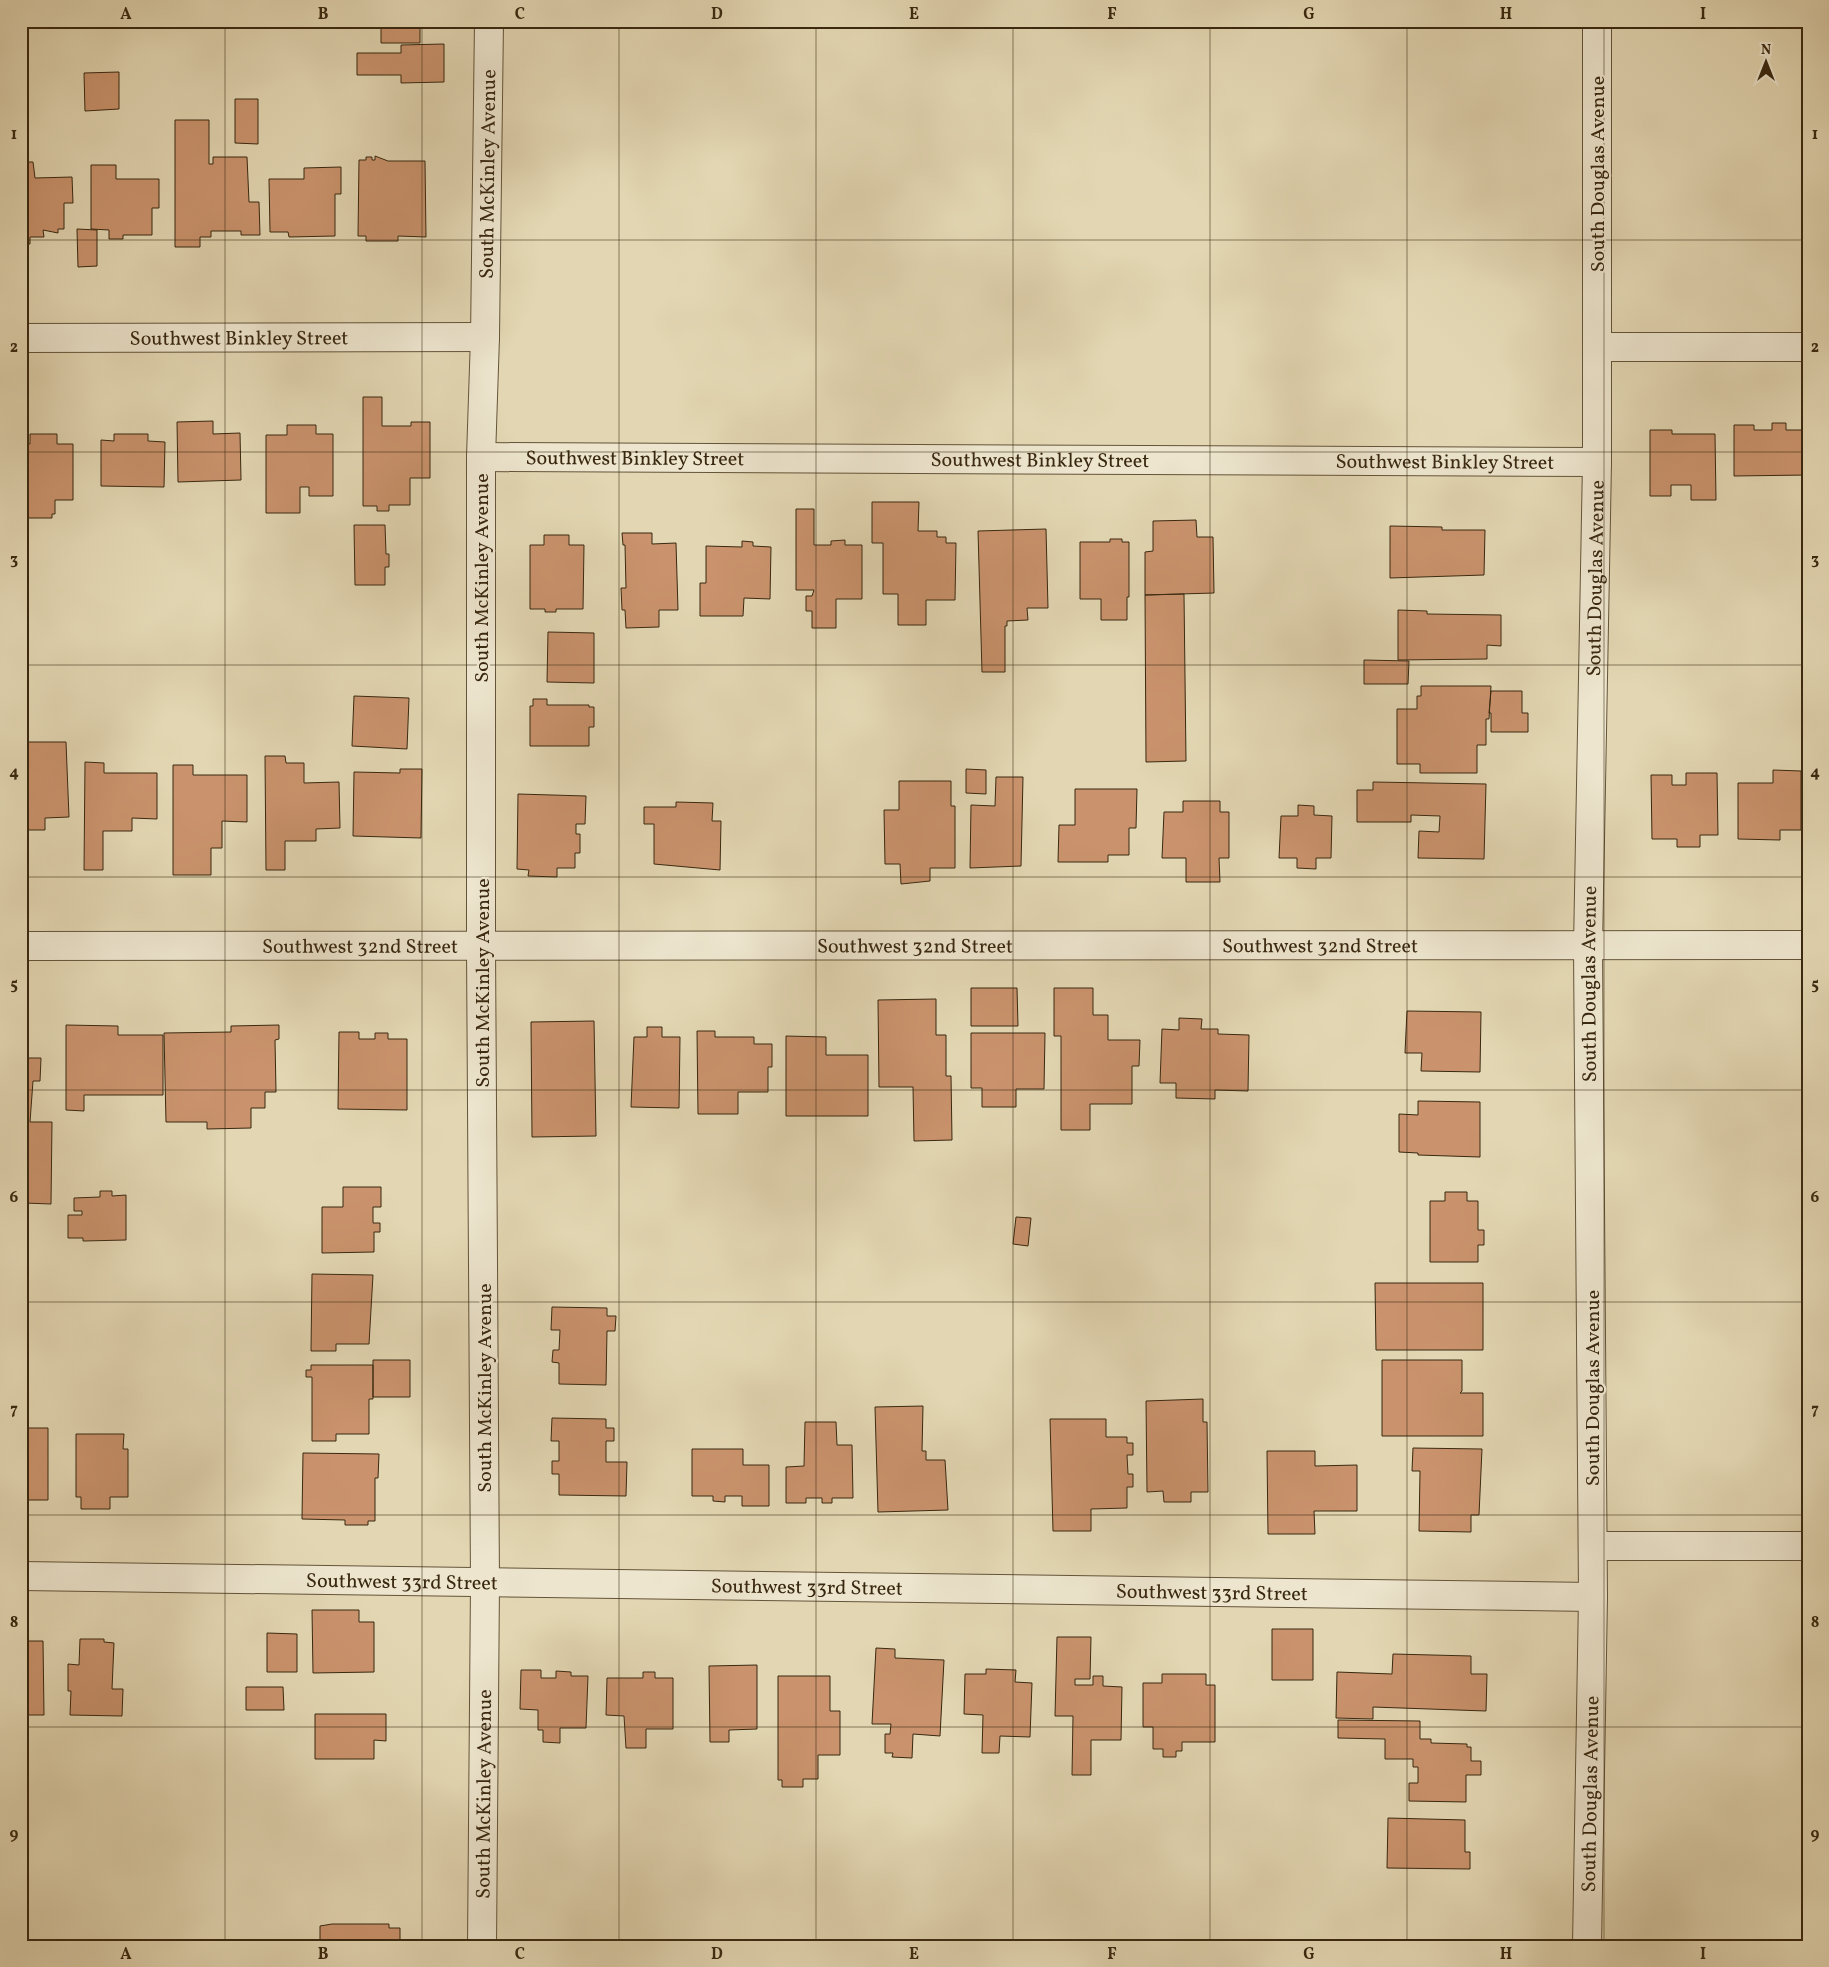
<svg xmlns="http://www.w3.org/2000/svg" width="1829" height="1967" font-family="Vollkorn,serif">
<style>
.building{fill:#ca936d;stroke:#392810}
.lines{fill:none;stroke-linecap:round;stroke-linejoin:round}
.minor-casing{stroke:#645439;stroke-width:30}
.minor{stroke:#ede5ce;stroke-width:28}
.grid{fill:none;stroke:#392810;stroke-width:1;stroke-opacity:0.55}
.labels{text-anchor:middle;stroke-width:4.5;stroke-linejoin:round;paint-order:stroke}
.street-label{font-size:20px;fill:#392810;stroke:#ede5ce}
.neatline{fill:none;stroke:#392810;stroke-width:2}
.grid-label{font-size:16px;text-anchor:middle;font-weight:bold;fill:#392810}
</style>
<rect width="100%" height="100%" fill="#e3d7b3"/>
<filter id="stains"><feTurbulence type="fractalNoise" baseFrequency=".004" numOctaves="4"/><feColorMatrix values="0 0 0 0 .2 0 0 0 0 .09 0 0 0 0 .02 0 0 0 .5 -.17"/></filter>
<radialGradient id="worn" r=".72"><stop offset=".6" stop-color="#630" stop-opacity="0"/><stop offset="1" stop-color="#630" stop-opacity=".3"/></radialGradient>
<path class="building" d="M366 21H424V27H420V43H381V26H366Z
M444 44V82L401 83V75H357V53H401V45Z
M119 72V109L85 111 84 73Z
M235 99H258V144L235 143Z
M175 120H209V164H213V157H247L249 202H259L260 235H241V231H211V237H200V247H175Z
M375 156 388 161H425L426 237 398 236V241H366V236H358L359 160H366V157H372V160H375Z
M21 162H33L35 178 72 177 73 203H64V229H58V233L43 230 44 237H30V244H21Z
M91 165H116V179H159V208H152V235H123V239H109V230L91 229Z
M341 167V194H335V236L289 237 288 232H270L269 179H304V168Z
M77 229 97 230V266L78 267Z
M363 397H382V426H411V422H430V478H410V505H389V511H377V506H363Z
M213 421V434L240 433 241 480 178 482 177 422Z
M1772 423H1786V430H1808V475L1734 476V425H1754V430H1772Z
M287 425H316V434H333V496H309V487H300V513H266V435H287Z
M1650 430H1672V434H1715L1716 500H1691V485H1671V496H1650Z
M30 434H57V444H73V500H55V514H52V518H21V444H30Z
M114 434H148V441L165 442 164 487 101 486V440L114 441Z
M872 502H919L918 531H937V537H946V543H956L955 600H926V625H898V594H883V543H872Z
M796 509H814V545H831V541L845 540V545H862V599H836V628H812V611H806V596H812L814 590H796Z
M1196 520 1197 537H1213L1214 593 1145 595V552L1153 551V521Z
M354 525H385L386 554H389V567H385V585H355Z
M1390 526 1442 527V530H1485L1484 575 1390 578Z
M1046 529 1048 608H1027L1028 620 1007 621V626H1005V672H982L978 531Z
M622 533H652V544L676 543 678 610H659V627L626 628 625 610H622L621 588H626L625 545H623Z
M544 535H569V545H584L583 609H556V612H545V609H530V545H544Z
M1110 539H1122V542H1129V597H1127V620H1101V599H1080V542H1110Z
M742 541 753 542V546L771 547 770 599 744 598 743 616H700V583H706V546L742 547Z
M1184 594 1186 761 1146 762 1145 595Z
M1398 610 1427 611V614L1501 615V646L1487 645V659L1398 660Z
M548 632 594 633V683L547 682Z
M1364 660 1409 661 1408 684H1364Z
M1421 686H1491L1489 719H1486V745H1477V773H1420V764H1397V709H1417V696H1421Z
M1491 691H1522V713H1528V732H1491V713H1489Z
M354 696 409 698 407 749 352 746Z
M533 699H547V705H589V707H594V727H589V746H530V706H533Z
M21 742H66L69 817 45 818V830H21Z
M265 756H285L286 763H304V783L339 782 340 828 316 829V841H285V870H266Z
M85 762 104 763V773H157V819L132 818V831H103V870H84Z
M173 765H193V775H247V822L222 821V848H211V875H173Z
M400 769H422L421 838 353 836 354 772 400 773Z
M966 769 986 770V794L966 793Z
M1773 770 1801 771V830H1780V840L1738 839V783H1773Z
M1686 773H1717L1718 835H1700V847H1677V839H1652L1651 775H1672V785H1686Z
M996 777H1023L1021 866 970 868 971 805 995 806Z
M899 781H951V806H955V868H930V881L901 884 900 864H885L884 810H899Z
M1373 782 1486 784 1484 859 1418 858 1419 831 1439 832 1440 816 1411 815V822H1357V790H1373Z
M1075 789H1137L1136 828H1129V855H1108V862H1058L1059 825H1075Z
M518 794 586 796 585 824H576V834H580V853H575V868H557V877L528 876 529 870 517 869Z
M1183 801H1220V812H1229V858H1219L1220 882H1186V858H1162L1164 812H1183Z
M676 802 713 803 712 821H721L720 870 654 864V824H644V807H676Z
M1298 805 1314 806V815L1332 816 1331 858H1316V869L1297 868V858H1279L1281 816H1298Z
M971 988H1017L1018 1026H971Z
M1054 988H1093V1015H1108V1040H1140L1139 1066H1132V1104H1090V1130H1061V1036H1054Z
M936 999V1035H946V1076H951L952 1140 914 1141 913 1087H879L878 1000Z
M1407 1011 1481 1012 1480 1072 1421 1071 1422 1053H1405Z
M1179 1018 1202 1019 1201 1029H1218V1034L1249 1035 1248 1091 1215 1090V1099L1176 1098V1083H1160L1162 1029 1179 1030Z
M594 1021 596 1136 532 1137 531 1022Z
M66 1025 118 1026V1035H163V1095H84V1111L66 1110Z
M279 1025V1039L275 1040 276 1092H265V1108H251V1128L207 1129V1122H166L164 1033 231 1032V1026Z
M647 1027H662V1037H680L679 1108 631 1107 634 1037H647Z
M697 1031H715V1037H754V1044H772V1067H768V1092H738V1114H698Z
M339 1032H359V1039H375V1033H388V1039H407V1110L338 1109Z
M971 1033H1045L1044 1089H1016V1107H982V1088H971Z
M786 1036 826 1037V1055H868V1116H786Z
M21 1058H41L40 1081H33L30 1122H52L51 1204 24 1203 25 1162H21Z
M1418 1101 1480 1102V1157L1418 1155V1153L1399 1152V1114L1418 1115Z
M343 1187H381V1207H373V1223H380V1232H374V1252L322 1253V1207H343Z
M100 1191H112V1196L126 1195V1240L83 1241V1238H68V1215H82V1211H74V1198L100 1197Z
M1445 1192H1467V1201H1478V1230H1484V1245H1478V1262H1430V1201H1445Z
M1016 1217 1031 1218 1028 1246 1013 1244Z
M312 1274 373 1275 369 1344H336V1351H311Z
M1375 1283H1483V1350H1376Z
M552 1307 607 1308V1316H616L615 1331H607L606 1385 559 1384V1363L552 1362 553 1350H559L560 1330H551Z
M373 1360H410V1397H373Z
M1382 1360H1462V1391L1460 1393H1483V1436H1382Z
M311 1365H373V1399H369V1434H336V1441H312V1377H306V1370H311Z
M1203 1399V1422H1207L1208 1492H1191V1502H1164L1163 1491 1147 1492 1146 1401Z
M923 1406 922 1451H926V1460H945L948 1510 878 1512 875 1407Z
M552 1418 606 1419V1428H614V1441H606V1462H627L626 1496 559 1495V1474H552V1461H559V1441H551Z
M1050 1419H1106V1437H1127V1443H1133V1455H1127L1128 1474H1133V1487H1127V1508L1091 1509V1531H1053Z
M805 1422H836L837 1445H852L853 1498H832V1503H822V1498H806V1503H786V1467L804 1466Z
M21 1428H48V1500H21Z
M76 1434H124L123 1449H128V1497H110V1509H81V1497H76Z
M1413 1448 1482 1449 1479 1515H1471V1532L1419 1531 1420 1471H1412Z
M692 1449H743V1465H769V1506H742V1496H725V1502L713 1501V1496H692Z
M1267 1451H1315V1466L1357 1465V1511H1314L1315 1534H1268Z
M303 1453 379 1454 378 1478H375V1521H368V1525H345V1520L302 1519Z
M312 1610H359V1622H374V1672L313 1673Z
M1272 1629H1313V1680H1272Z
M267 1633 297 1634V1672H267Z
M21 1634H26V1641H43L44 1715H21Z
M1057 1637H1091L1090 1679H1075V1685H1093V1676H1103V1686L1122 1687 1121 1740H1091V1775H1072L1073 1716H1055Z
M80 1639H104V1642L114 1643 112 1689H123L122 1716 70 1715 71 1691H68V1664L79 1665Z
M876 1648 895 1649V1658L944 1660 940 1736 913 1734 912 1758 892 1757 893 1753H885V1734H890L891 1724H872Z
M1393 1654 1471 1656V1674H1487L1486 1711 1373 1707V1719L1336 1718 1337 1672 1392 1674Z
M757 1665V1729L729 1730V1742H710L709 1666Z
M986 1669 1016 1670 1015 1682 1032 1683 1030 1737 1000 1736 999 1753H982L983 1715 964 1714 965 1674H986Z
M521 1670H541V1678H556V1671L571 1672V1676H588L586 1728H560V1743L543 1742V1730H538V1710L520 1709Z
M643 1672H655V1678H673V1729H646V1748H626L624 1716 606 1715 607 1678H643Z
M1162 1674H1206V1685H1215V1742H1182V1751H1176V1757H1163V1749H1153V1727H1143V1683H1162Z
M778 1676H830V1711H840V1755H818V1779H803V1787H782V1780H778Z
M246 1687H283L284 1710H246Z
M315 1714H386V1741L374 1740V1759H315Z
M1338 1720 1420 1721V1739H1431V1743L1467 1744V1747H1471V1761H1481V1775H1466V1802L1409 1801V1783H1418V1767H1413V1759H1385V1739L1338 1738Z
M1388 1818 1465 1820V1852H1470V1869L1387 1868Z
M332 1924H389V1928H400V1946H320V1926Z"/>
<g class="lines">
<defs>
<g id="minor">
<path id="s1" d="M21 338 485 337"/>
<path d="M1597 347H1808"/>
<path id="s2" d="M481 457 1597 462"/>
<path id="s3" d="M21 946 1808 945"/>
<path d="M1593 1546H1808"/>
<path id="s4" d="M21 1576 1593 1597"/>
<path id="s5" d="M482 1946 485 1583 481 947V457L485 337 489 21"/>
<path id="s6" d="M1587 1946 1593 1597 1588 947 1597 462V21"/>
</g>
</defs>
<use href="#minor" class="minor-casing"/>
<use href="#minor" class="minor"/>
</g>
<path class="grid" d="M225 21V1946M422 21V1946M619 21V1946M816 21V1946M1013 21V1946M1210 21V1946M1407 21V1946M1604 21V1946M21 240H1808M21 452H1808M21 665H1808M21 877H1808M21 1090H1808M21 1302H1808M21 1515H1808M21 1727H1808"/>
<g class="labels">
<g class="street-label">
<text dy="7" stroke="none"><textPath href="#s5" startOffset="1772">South McKinley Avenue</textPath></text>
<text transform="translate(1597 174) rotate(-90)" y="7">South Douglas Avenue</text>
<text dy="7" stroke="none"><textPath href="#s1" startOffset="218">Southwest Binkley Street</textPath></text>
<text dy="7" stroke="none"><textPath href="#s2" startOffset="154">Southwest Binkley Street</textPath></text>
<text dy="7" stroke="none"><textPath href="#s2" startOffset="559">Southwest Binkley Street</textPath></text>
<text dy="7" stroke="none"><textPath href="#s2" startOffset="964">Southwest Binkley Street</textPath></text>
<text transform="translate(481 578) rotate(-90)" y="7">South McKinley Avenue</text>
<text dy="7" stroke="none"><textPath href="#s6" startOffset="1368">South Douglas Avenue</textPath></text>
<text dy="7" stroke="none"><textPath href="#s3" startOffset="339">Southwest 32nd Street</textPath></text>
<text dy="7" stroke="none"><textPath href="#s3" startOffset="894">Southwest 32nd Street</textPath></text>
<text dy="7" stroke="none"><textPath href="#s3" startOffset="1299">Southwest 32nd Street</textPath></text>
<text transform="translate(482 983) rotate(-90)" y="7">South McKinley Avenue</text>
<text dy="7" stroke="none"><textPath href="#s6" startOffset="962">South Douglas Avenue</textPath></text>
<text transform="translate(484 1388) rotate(-90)" y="7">South McKinley Avenue</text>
<text transform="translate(1592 1388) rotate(-90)" y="7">South Douglas Avenue</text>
<text dy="7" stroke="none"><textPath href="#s4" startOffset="381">Southwest 33rd Street</textPath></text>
<text dy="7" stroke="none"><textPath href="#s4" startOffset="786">Southwest 33rd Street</textPath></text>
<text dy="7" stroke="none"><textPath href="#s4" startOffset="1191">Southwest 33rd Street</textPath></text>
<text dy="7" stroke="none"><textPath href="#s5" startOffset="152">South McKinley Avenue</textPath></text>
<text dy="7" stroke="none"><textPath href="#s6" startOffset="152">South Douglas Avenue</textPath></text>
</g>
</g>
<rect width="1829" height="1967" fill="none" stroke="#e3d7b3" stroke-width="55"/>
<g transform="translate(1766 62)" stroke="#ede5ce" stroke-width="4" paint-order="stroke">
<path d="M0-4L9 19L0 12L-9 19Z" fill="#392810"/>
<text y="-8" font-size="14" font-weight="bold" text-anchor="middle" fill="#392810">N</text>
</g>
<rect x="28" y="28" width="1774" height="1912" class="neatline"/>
<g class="grid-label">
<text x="126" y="19">A</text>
<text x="323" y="19">B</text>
<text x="520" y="19">C</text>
<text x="717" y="19">D</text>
<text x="914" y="19">E</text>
<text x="1112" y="19">F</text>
<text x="1309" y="19">G</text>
<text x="1506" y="19">H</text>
<text x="1703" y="19">I</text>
<text x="14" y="139">1</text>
<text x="1815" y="139">1</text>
<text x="14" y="352">2</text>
<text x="1815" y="352">2</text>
<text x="14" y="564">3</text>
<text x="1815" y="564">3</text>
<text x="14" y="777">4</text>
<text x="1815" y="777">4</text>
<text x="14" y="989">5</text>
<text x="1815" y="989">5</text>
<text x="14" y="1202">6</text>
<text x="1815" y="1202">6</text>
<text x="14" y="1414">7</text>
<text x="1815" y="1414">7</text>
<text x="14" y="1627">8</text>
<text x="1815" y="1627">8</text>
<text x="14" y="1839">9</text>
<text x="1815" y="1839">9</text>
<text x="126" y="1959">A</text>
<text x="323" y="1959">B</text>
<text x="520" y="1959">C</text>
<text x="717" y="1959">D</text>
<text x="914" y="1959">E</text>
<text x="1112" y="1959">F</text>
<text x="1309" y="1959">G</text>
<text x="1506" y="1959">H</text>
<text x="1703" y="1959">I</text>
</g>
<rect width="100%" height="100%" filter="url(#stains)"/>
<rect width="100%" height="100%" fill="url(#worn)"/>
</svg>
